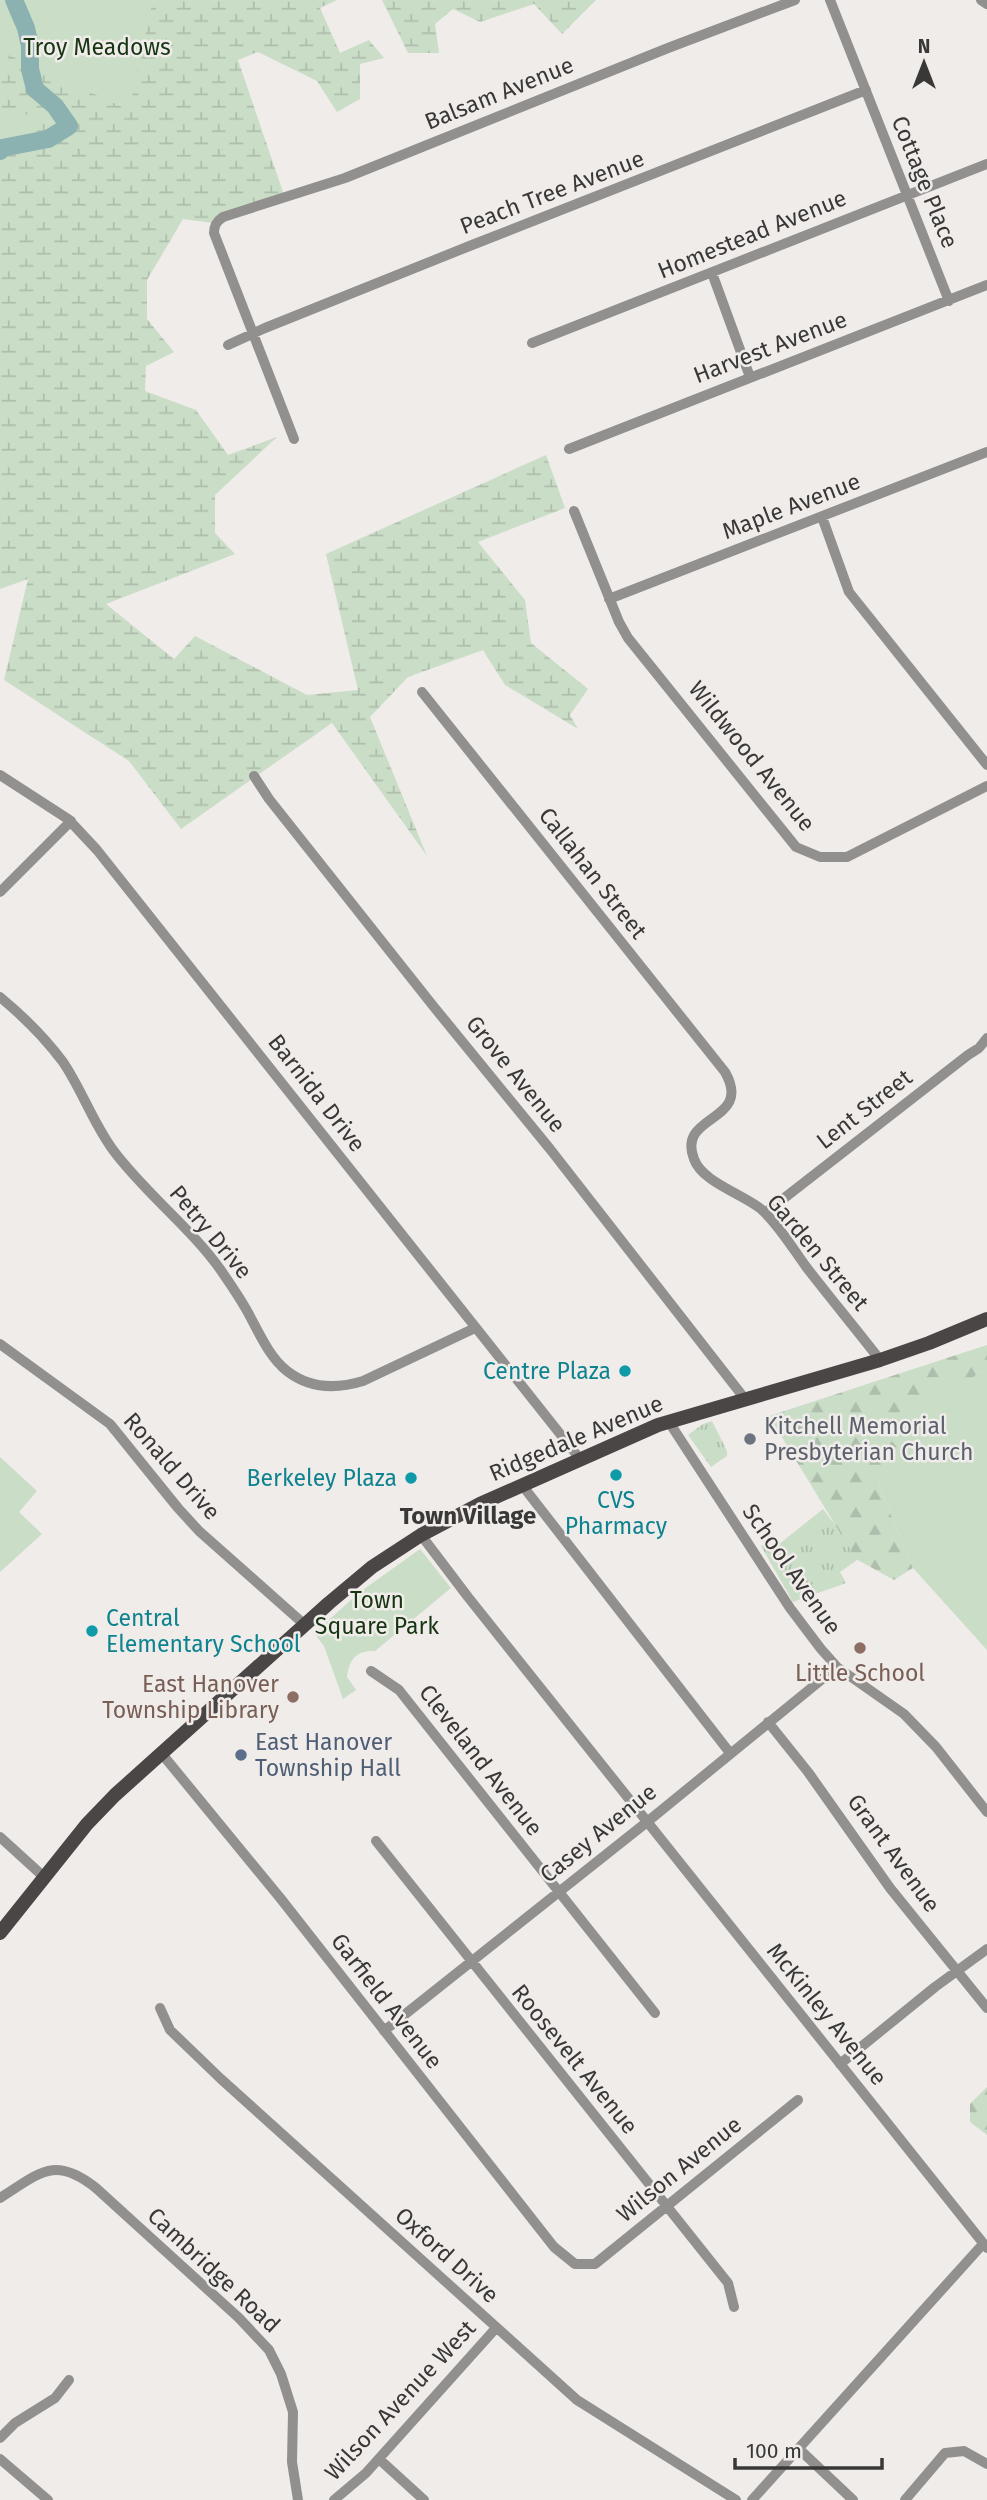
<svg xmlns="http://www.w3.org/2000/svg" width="987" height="2500" font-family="'Fira Sans',sans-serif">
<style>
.grass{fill:url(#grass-tufts)}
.forest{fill:url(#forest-firs)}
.wetland{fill:url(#wetland-marsh)}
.park{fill:#caddc7}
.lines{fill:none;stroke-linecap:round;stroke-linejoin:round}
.river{stroke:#8cb1b1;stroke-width:18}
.minor{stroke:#92908f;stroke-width:10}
.major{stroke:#494645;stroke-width:14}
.culture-dot{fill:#0f9aa8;stroke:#f0ecea;stroke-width:2.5}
.worship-dot{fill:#6b7280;stroke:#f0ecea;stroke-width:2.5}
.education-dot{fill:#8d6e63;stroke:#f0ecea;stroke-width:2.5}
.service-dot{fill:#5c6f8a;stroke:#f0ecea;stroke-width:2.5}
.labels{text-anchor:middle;stroke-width:5;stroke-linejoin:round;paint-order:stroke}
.park-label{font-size:23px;fill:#163512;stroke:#f0ecea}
.street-label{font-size:23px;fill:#393837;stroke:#f0ecea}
.culture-label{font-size:23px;fill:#0d838f;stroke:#f0ecea;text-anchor:end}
.worship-label{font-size:23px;fill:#5b616d;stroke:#f0ecea;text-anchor:start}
.education-label{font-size:23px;fill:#785e54;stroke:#f0ecea}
.service-label{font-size:23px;fill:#4e5e75;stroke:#f0ecea;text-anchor:start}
.neighbourhood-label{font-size:24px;font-weight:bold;fill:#393837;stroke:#f0ecea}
</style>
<defs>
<pattern id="grass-tufts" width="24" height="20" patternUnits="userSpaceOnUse" patternTransform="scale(1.75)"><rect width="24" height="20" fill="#caddc7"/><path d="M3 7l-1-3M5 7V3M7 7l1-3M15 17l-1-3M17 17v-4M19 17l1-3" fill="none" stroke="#aebeac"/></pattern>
<pattern id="forest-firs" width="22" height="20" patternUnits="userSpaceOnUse" patternTransform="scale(1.75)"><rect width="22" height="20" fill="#caddc7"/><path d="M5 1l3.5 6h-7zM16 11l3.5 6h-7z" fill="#aebeac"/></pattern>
<pattern id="wetland-marsh" width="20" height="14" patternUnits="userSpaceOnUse" patternTransform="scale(1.75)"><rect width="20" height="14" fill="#caddc7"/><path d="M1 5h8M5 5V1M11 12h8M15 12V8" fill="none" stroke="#aebeac"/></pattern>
</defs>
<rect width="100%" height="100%" fill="#f0ecea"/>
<path class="grass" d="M712 1421 727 1451V1456L711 1467 688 1435 703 1424Z
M823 1509 860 1558 840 1572 846 1583 793 1602 761 1546 768 1542 773 1549Z"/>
<path class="forest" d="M987 1345V1372L978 1373 878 1483 913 1568 894 1580 856 1559 769 1416Z
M987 2087V2135L970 2122V2104Z"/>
<path class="wetland" d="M0 0H337L320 8 340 53 369 40 384 58 360 64V99L337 112 317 81 258 52 238 60 285 198 220 224 183 219 147 280V319L174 352 146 366 145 391 196 410 228 455 277 437 215 495V533L235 554 106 604 174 659 195 636 307 695 358 690 326 554 546 455 565 508 478 542 525 600 531 643 588 689 570 715 578 729 505 685 483 650 408 677 370 717 427 856 332 723 181 829 129 761 4 680 28 579 0 589Z
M382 0H596L562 34 534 4 480 22 453 9 435 24 439 53H408Z"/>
<path class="park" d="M0 0H153L129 110 9 55 0 87Z
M0 110 49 118 0 143Z
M987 1372V1650L913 1568 878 1483 902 1453 890 1439 928 1405 931 1377 971 1379 978 1373Z
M0 1457 37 1491 19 1512 42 1534 0 1572Z
M420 1549 451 1588 375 1651C356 1650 349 1660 347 1677L356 1690 343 1699 324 1646 314 1633 360 1592Z"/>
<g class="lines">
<path class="river" d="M0 151 2 148 48 139 69 126 55 106 35 89 30 69V46L26 28 14 0"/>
<path class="minor" d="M830 0 949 301
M981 0 987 4
M712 273 750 377
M532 343 987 164
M228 345 265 328 472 245 866 90
M294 439 214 233C214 225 217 221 223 217L345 178 668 48 795 0
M569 449 987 285
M574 511 619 622 628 638 796 847 820 857H847L987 786
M822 517 849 592 987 765
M609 599 987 452
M422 692 725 1072C754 1123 676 1113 694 1159 702 1182 743 1194 761 1209 779 1225 793 1249 807 1268 831 1299 856 1329 880 1360
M0 775 68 819 97 850 580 1459
M254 776 269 799 434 1007 550 1149 745 1399
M0 892 71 821
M0 997C23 1016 45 1038 63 1062 82 1090 93 1123 113 1150 145 1193 189 1226 220 1269 229 1282 238 1295 246 1309 258 1330 268 1356 287 1371 310 1389 337 1389 363 1381L475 1328
M765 1213 968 1055 979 1048 987 1038
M0 1344 110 1424 178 1508 199 1531 305 1625
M669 1422 790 1608 821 1649 837 1667 904 1714 936 1747 987 1812
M522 1485 730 1753
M421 1535 468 1597 987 2248
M371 1671 399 1690 655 2013
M768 1722 808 1772 890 1888 987 2008
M162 1754 281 1899 554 2247 575 2264H595L798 2100
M0 1837 44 1877
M376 1841 728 2283 734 2307
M160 2008 170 2030 221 2079 577 2400 736 2500
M384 2031 647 1822 837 1667
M840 2064 935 1987 987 1949
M0 2198C40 2173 54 2155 96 2188L239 2318 269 2350 281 2374 293 2412 292 2462 298 2500
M0 2438 15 2423 55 2398 69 2380
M799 2449 853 2500
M0 2459 48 2500
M379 2459 424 2500
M334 2500 366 2473 496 2328
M752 2500 983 2244
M905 2500 945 2453 964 2451 987 2464"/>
<path class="major" d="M0 1933 87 1824 115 1795 329 1603 372 1567 421 1535 480 1504 658 1425 880 1360 929 1343 987 1319"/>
</g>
<g class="culture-dot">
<circle cx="625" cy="1371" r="7"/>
<circle cx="616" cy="1475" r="7"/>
<circle cx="411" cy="1478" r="7"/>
<circle cx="92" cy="1631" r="7"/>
</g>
<circle class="worship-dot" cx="750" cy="1439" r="7"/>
<g class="education-dot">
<circle cx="860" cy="1648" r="7"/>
<circle cx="293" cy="1697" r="7"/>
</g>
<circle class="service-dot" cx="241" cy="1755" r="7"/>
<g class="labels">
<g class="park-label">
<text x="97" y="55">Troy Meadows</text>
<text x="377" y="1608">Town<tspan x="377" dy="26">Square Park</tspan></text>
</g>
<g class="street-label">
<text transform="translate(499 93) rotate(-22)" y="8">Balsam Avenue</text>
<text transform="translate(925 182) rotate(68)" y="8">Cottage Place</text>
<text transform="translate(552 192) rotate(-21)" y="8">Peach Tree Avenue</text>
<text transform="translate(752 234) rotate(-22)" y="8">Homestead Avenue</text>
<text transform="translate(770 347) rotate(-21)" y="8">Harvest Avenue</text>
<text transform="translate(791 506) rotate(-21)" y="8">Maple Avenue</text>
<text transform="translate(752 756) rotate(51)" y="8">Wildwood Avenue</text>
<text transform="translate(593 873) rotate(52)" y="8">Callahan Street</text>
<text transform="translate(516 1074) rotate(51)" y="8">Grove Avenue</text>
<text transform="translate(317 1093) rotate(52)" y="8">Barnida Drive</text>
<text transform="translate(864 1109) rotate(-38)" y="8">Lent Street</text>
<text transform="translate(211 1232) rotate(50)" y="8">Petry Drive</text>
<text transform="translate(818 1252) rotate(50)" y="8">Garden Street</text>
<text transform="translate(576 1438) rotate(-23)" y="8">Ridgedale Avenue</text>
<text transform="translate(172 1466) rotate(49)" y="8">Ronald Drive</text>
<text transform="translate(792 1569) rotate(55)" y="8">School Avenue</text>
<text transform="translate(481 1760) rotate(52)" y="8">Cleveland Avenue</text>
<text transform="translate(598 1833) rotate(-39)" y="8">Casey Avenue</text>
<text transform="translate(894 1853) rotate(54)" y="8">Grant Avenue</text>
<text transform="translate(387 2001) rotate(52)" y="8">Garfield Avenue</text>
<text transform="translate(827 2014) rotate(51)" y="8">McKinley Avenue</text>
<text transform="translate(575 2059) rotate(51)" y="8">Roosevelt Avenue</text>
<text transform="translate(679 2169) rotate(-39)" y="8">Wilson Avenue</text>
<text transform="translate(447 2255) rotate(42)" y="8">Oxford Drive</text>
<text transform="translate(214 2270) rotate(43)" y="8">Cambridge Road</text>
<text transform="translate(400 2400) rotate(-47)" y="8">Wilson Avenue West</text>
</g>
<g class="culture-label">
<text x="611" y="1379">Centre Plaza</text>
<text x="397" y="1486">Berkeley Plaza</text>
<text x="616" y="1508" text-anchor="middle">CVS<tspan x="616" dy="26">Pharmacy</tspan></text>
<text x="106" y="1626" text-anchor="start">Central<tspan x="106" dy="26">Elementary School</tspan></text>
</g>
<g class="worship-label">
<text x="764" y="1434">Kitchell Memorial<tspan x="764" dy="26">Presbyterian Church</tspan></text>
</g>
<g class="education-label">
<text x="860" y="1681">Little School</text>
<text x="279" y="1692" text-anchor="end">East Hanover<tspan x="279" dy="26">Township Library</tspan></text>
</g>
<g class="service-label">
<text x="255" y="1750">East Hanover<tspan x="255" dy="26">Township Hall</tspan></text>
</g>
<g class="neighbourhood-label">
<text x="468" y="1524">Town Village</text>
</g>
</g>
<g transform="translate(924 63)" stroke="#f0ecea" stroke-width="5" paint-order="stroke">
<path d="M0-5L12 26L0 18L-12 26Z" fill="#393837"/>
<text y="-10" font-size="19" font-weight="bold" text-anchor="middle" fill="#393837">N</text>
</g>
<path d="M735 2458v10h147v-10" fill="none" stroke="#393837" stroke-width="3.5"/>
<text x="746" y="2458" font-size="21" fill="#393837" stroke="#f0ecea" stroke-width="5" paint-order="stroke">100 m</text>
</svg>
